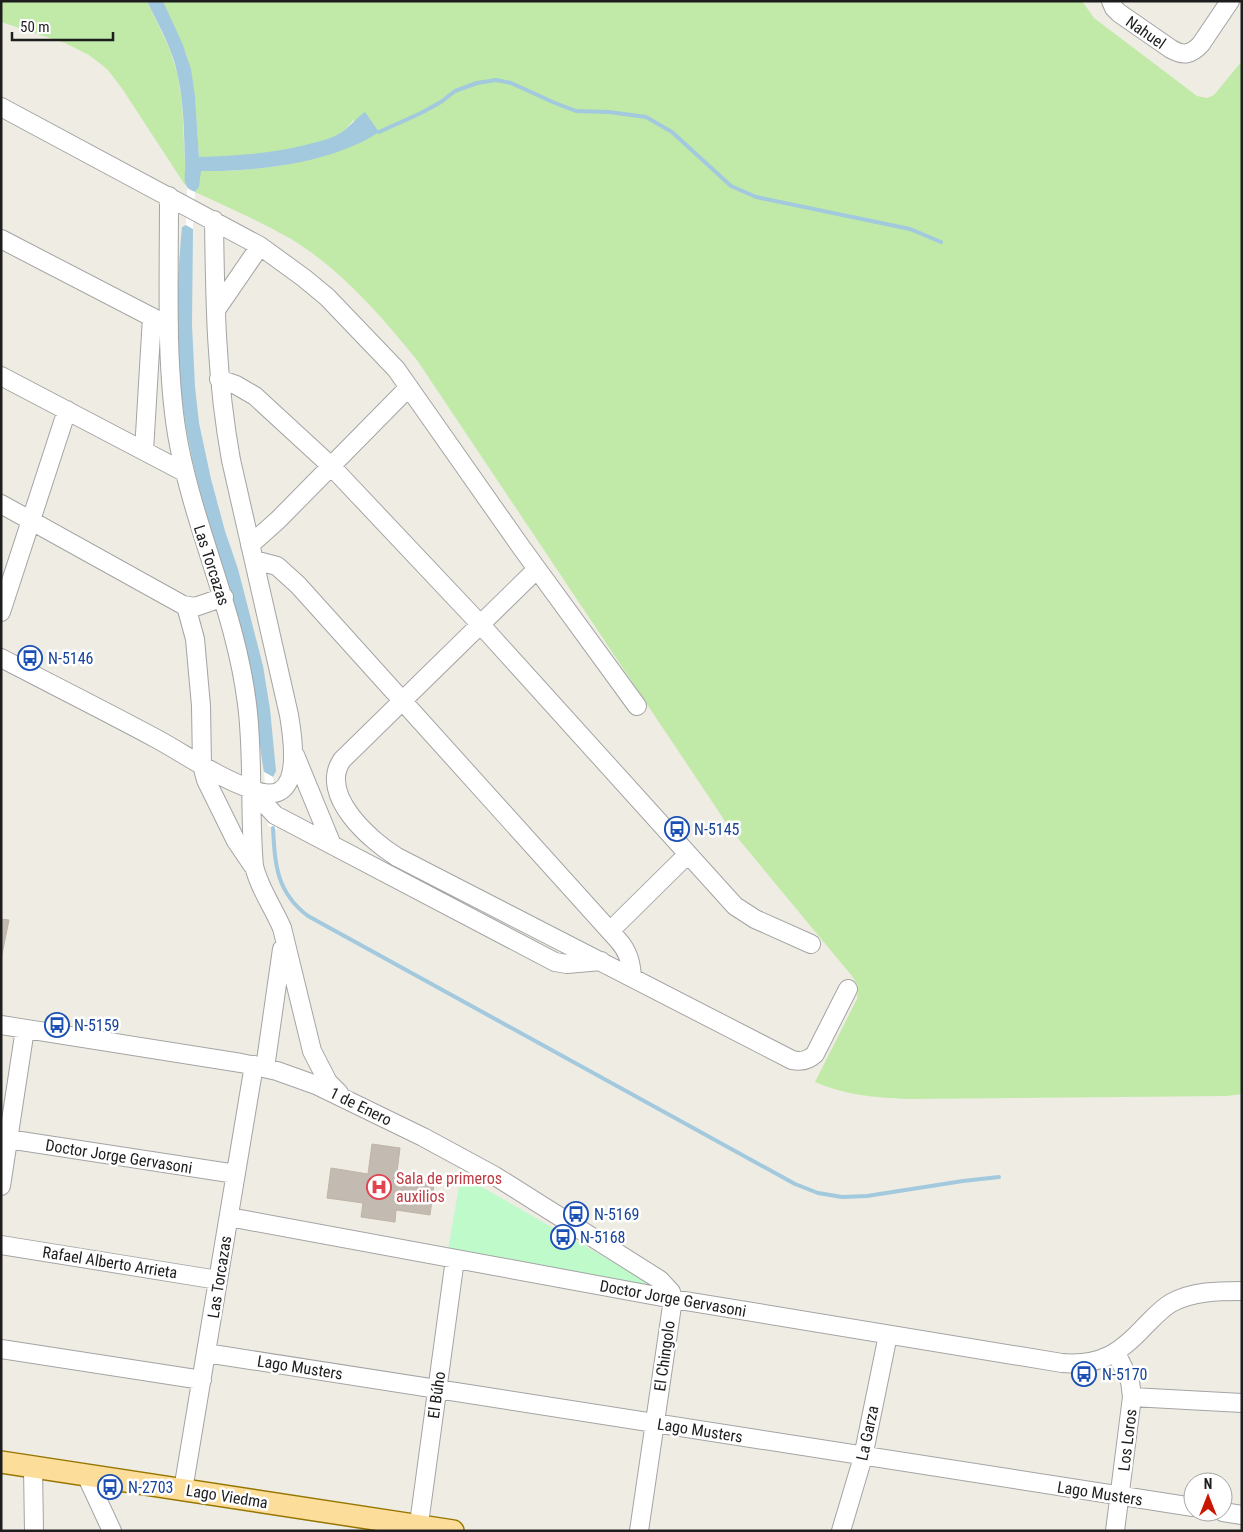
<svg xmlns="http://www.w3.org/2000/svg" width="1243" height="1532" font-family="'Roboto Condensed',sans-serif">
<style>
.grass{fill:#c1eaa8}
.park{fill:#befaca}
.water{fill:#a2c9dd}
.pier{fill:#fff}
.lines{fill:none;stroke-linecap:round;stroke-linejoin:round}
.stream{stroke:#a2c9dd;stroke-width:4}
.building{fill:#c3bbb2;stroke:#c0b4a5}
.minor-casing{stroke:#a4a4a4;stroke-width:20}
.major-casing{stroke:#967600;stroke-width:24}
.minor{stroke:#fff;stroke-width:18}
.major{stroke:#fddd9a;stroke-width:21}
.labels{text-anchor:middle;stroke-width:5;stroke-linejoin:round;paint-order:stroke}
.street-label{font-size:16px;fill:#1d1d1d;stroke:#fff}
.transit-label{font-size:16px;fill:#164399;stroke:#fff;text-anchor:start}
.health-label{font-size:16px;fill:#be3a42;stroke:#fff;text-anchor:start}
</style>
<rect width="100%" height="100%" fill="#eeece3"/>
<path class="grass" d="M1 1H147L170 50 178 76 182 103 185 165V185L121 87 107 69 89 55 65 43 1 22Z
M163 1H1082L1094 18 1197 96 1207 98 1214 95 1242 61V1094L1226 1096 909 1099C872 1097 849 1096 815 1082L857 999 858 986 852 976 731 830 417 360C381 316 341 269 291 239 260 221 227 207 195 192L199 187 200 171C253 172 304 165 353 145L354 119C350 124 346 130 341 133 307 153 239 156 199 158L195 96 187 56Z"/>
<path class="park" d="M461 1175 653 1285 655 1291 448 1250Z"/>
<path class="water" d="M147 1H163L183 45 191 69 195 96 199 157C239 156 279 153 317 142 325 140 334 137 342 132 350 127 356 118 365 112L379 132C333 163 255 172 201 171L199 187 195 192C180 186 186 177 185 163 184 131 184 96 175 64 169 43 157 22 147 1Z
M186 225 193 229 192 325 195 387 199 423 211 479 225 531 238 569 263 666 270 709 276 771 273 777 264 772C259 746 258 719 253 693 245 655 236 612 225 575 212 531 197 488 189 443 175 373 175 299 182 227Z"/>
<path class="pier" d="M187 189 195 192 193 229 186 225Z
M264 772 273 777 277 830 268 826Z"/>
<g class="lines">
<path class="stream" d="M379 132 421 113 441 102 455 91 477 83 496 80 511 83 555 103 576 111 609 112 646 117 672 132 731 186 756 197 910 229 941 242
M273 828C275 864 276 892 308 916L795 1184 818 1193 842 1197 867 1196 963 1181 999 1177"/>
</g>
<path class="building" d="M1 919 9 920 1 959Z
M372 1144 400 1148 396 1179 434 1184 430 1215 396 1210 395 1222 361 1217 363 1203 327 1198 331 1168 368 1174Z"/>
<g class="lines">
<defs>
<path id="minor" d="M1111 1 1114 8 1119 13 1171 49C1183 56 1191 55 1201 44L1230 1
M1 107 260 246 304 278 327 297 396 369 521 547 637 706
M169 196C169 244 168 292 169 339 170 375 172 410 179 445 196 533 236 614 247 704 254 758 249 812 254 866 259 888 273 907 282 928L312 1051 328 1082 339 1093
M1 239 169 326
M216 310 260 246
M1 376 184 472
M219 379 236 385 255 396 331 466 481 625 735 906 755 919 811 944
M144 451 152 317
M1 504 183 605 195 607 224 597
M250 545 278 520 409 387
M254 560 277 566 298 585 618 940C628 951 631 962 632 977
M537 569 342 760C318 795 371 841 397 857L792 1060C801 1062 808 1061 815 1054L848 989
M186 606 195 639 201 706 202 765 206 780 236 841 253 866
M1 612 67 410
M1 658C53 685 105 711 157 739 188 756 217 777 251 789 260 793 271 796 280 791 300 779 292 733 289 715L231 460C216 378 215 302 214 220
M295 755 332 845
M252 790 275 815 555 962 567 964 601 961
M610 931 688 854
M1 1025 241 1063 277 1071 316 1085 423 1137 495 1176 660 1280 671 1292 673 1299 639 1531
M265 1068 282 949
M1 1138 236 1174
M1 1186 25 1029
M229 1217 673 1299 1062 1363C1101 1366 1120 1353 1145 1326 1153 1318 1161 1309 1171 1303 1193 1291 1218 1291 1242 1291
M1 1245 218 1280
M1 1349 202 1380
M206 1353 1193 1507
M1132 1397 1242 1403
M33 1467 34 1531
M86 1475 112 1531
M183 1490 254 1065
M1223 1512 1242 1515
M418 1531 455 1259
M841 1531 863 1457 888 1335
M1115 1531 1132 1397 1130 1381 1116 1353"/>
<path id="major" d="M1 1462 453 1531"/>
</defs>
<use href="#minor" class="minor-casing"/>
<use href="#major" class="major-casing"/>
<use href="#minor" class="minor"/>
<use href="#major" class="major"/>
</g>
<defs>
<symbol id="bus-ring" viewBox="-11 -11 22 22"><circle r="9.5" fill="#fff" stroke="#1a4fb4" stroke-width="1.5"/><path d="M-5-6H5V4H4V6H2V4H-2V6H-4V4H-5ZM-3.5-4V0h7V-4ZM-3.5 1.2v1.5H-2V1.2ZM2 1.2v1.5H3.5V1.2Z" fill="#1a4fb4"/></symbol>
<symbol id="hospital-ring" viewBox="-11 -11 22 22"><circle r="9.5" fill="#fff" stroke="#e0444e" stroke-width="1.5"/><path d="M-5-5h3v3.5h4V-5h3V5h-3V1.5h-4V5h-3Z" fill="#e0444e"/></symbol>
</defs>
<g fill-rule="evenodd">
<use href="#bus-ring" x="16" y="644" width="28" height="28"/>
<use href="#bus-ring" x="663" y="815" width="28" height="28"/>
<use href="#bus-ring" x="43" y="1011" width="28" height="28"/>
<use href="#hospital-ring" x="365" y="1173" width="28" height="28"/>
<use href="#bus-ring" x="562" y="1200" width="28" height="28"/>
<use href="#bus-ring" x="549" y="1223" width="28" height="28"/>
<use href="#bus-ring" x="1070" y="1360" width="28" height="28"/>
<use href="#bus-ring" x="96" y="1473" width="28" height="28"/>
</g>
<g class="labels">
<g class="street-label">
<text transform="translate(1146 32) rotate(35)" y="6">Nahuel</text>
<text transform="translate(212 565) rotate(72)" y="6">Las Torcazas</text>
<text transform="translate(361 1106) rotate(26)" y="6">1 de Enero</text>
<text transform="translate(119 1156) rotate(9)" y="6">Doctor Jorge Gervasoni</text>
<text transform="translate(110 1262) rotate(9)" y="6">Rafael Alberto Arrieta</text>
<text transform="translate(219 1277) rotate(-81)" y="6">Las Torcazas</text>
<text transform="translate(673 1298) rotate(10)" y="6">Doctor Jorge Gervasoni</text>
<text transform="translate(664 1356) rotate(-82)" y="6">El Chingolo</text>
<text transform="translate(300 1367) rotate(9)" y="6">Lago Musters</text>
<text transform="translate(436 1395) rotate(-82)" y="6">El Búho</text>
<text transform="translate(700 1430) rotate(9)" y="6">Lago Musters</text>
<text transform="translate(867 1433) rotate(-78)" y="6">La Garza</text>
<text transform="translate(1127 1440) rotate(-83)" y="6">Los Loros</text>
<text transform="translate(1100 1493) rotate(9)" y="6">Lago Musters</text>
<text transform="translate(227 1496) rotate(9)" y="6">Lago Viedma</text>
</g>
<g class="transit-label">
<text x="48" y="664">N-5146</text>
<text x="694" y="835">N-5145</text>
<text x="74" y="1031">N-5159</text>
<text x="594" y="1220">N-5169</text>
<text x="580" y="1243">N-5168</text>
<text x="1102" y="1380">N-5170</text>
<text x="128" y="1493">N-2703</text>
</g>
<g class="health-label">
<text x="396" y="1184">Sala de primeros<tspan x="396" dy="18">auxilios</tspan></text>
</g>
</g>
<rect width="1243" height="1532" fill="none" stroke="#1d1d1d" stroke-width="5"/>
<g transform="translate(1208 1497)"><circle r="24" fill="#ffffff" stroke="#a5a5a5"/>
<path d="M0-4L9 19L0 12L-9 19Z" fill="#ca1700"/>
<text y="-8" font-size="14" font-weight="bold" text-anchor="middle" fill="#1d1d1d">N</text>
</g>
<path d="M12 32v8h101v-8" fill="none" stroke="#1d1d1d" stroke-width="2.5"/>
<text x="20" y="32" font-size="15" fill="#1d1d1d" stroke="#ffffff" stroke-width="4" paint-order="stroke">50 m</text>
</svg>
